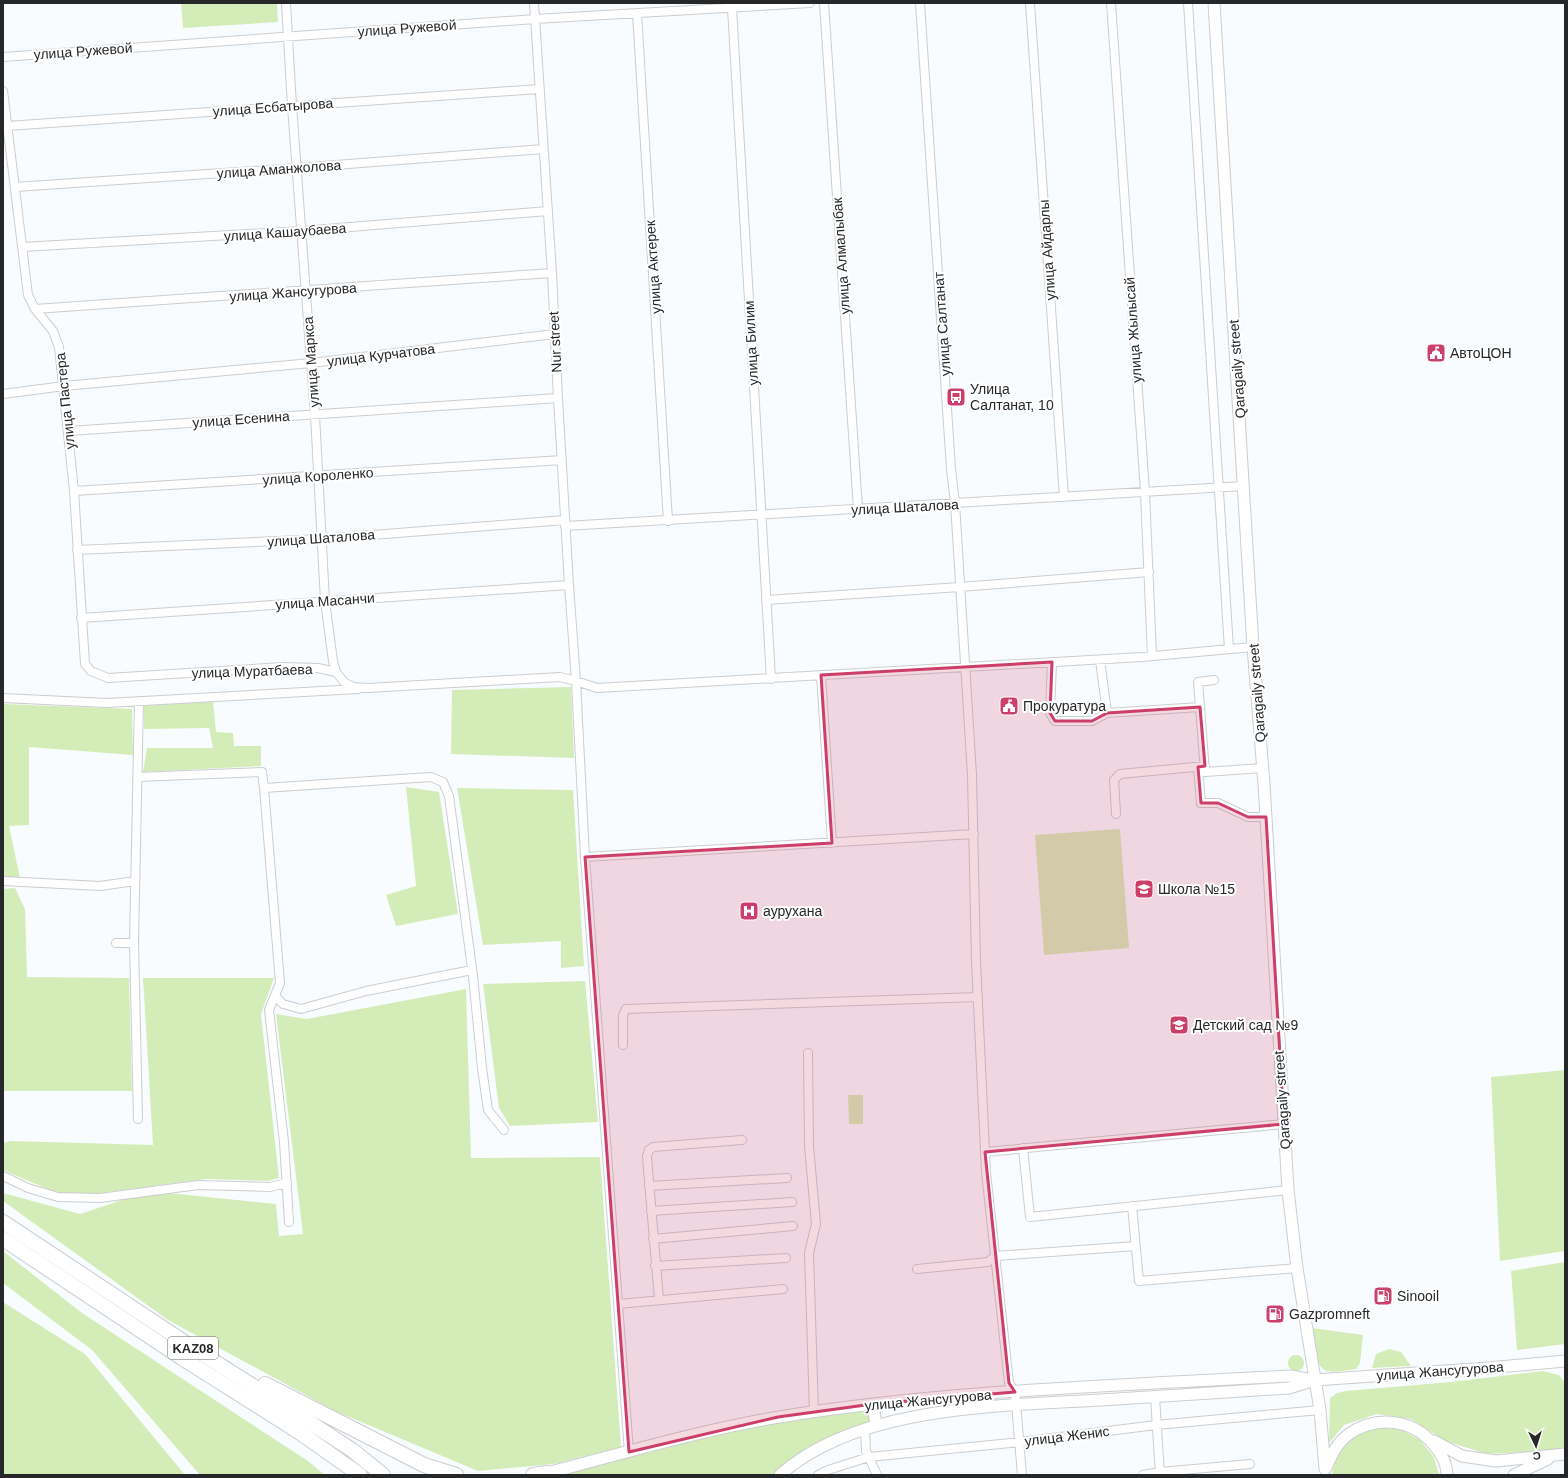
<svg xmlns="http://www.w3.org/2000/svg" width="1568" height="1478" font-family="Helvetica,sans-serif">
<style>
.green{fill:#d4edb8}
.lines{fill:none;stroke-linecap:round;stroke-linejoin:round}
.street-casing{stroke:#cbced1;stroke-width:10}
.secondary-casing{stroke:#cbced1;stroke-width:13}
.highway-casing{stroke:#cbced1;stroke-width:16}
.street{stroke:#fff;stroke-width:8}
.secondary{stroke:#fff;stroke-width:11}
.highway{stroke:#fff;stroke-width:14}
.marked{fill:#cc3f6b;fill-opacity:0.2;stroke:#cc3f6b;stroke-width:3;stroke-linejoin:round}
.labels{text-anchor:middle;stroke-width:4;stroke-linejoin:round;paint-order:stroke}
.shield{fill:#fff;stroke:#676868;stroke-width:1}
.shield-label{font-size:13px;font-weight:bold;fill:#262728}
.street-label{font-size:14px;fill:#262728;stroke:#fff}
.poi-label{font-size:14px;fill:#262728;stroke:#fff;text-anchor:start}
</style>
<rect width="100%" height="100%" fill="#f8fcff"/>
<path class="green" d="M181 3H277L278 22 183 28Z
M571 687 574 758 451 754 452 690Z
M213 701 216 732 233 733 234 746H261V766L143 772 147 748H213L209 728 144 729V706Z
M3 704 132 709 133 755 29 747V825L9 826 20 878 3 877Z
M406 787 439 792 458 914 396 926 386 895 416 886Z
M457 788 573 790 584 966 561 968V941L483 945Z
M1120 829 1129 948 1044 955 1035 835Z
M15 888 25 909 27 977 129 978 132 1091H3V889Z
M143 978H274L261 1014 279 1178 268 1181 206 1179 94 1194H59L3 1170V1143L11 1141 153 1145Z
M585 981 598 1122 510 1126 499 1108 483 984Z
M466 989 471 1158 600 1157 621 1447 554 1464 478 1471 335 1411 168 1320 3 1201V1193L80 1214 149 1191 276 1204 279 1236 303 1234 276 1014 307 1019Z
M1565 1070V1251L1500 1261 1491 1077Z
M848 1095H863V1124H849Z
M3 1251 82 1313 308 1461 325 1475H200L92 1350 3 1283Z
M1565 1262V1344L1517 1350 1511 1271Z
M3 1302 85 1354 185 1475H3Z
M1312 1328 1363 1335 1360 1363 1356 1369C1349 1370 1334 1373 1327 1371 1313 1366 1313 1340 1312 1328Z
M1389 1349 1401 1352 1411 1366 1372 1368 1376 1354Z
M1288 1363a8 8 0 1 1 16 0a8 8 0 1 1-16 0Z
M1543 1371 1559 1375 1565 1383V1448L1546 1451 1487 1454 1445 1441 1411 1419 1377 1414 1344 1425 1329 1443 1330 1398 1337 1393 1346 1391 1451 1382Z
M873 1404 876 1425 824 1447 780 1475H541L746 1424Z
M1380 1427 1402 1430 1420 1440 1434 1457 1439 1475H1332C1334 1458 1344 1443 1359 1434 1365 1430 1374 1429 1380 1427Z"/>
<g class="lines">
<defs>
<path id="street" d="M286 3 292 106 315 415 325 601 333 661 336 672
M534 3 552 273 558 398 569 585 576 681 585 857 629 1452
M824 3 858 509
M920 3 951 469 955 503 972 775 976 962 986 1172 1009 1383 1015 1392 1022 1475
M1030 3 1064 497
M1111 3 1145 492 1152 656
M1188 3 1229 649
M732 8 771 679
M637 13 668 521
M3 57 535 19 810 3
M3 91 28 295 35 309 53 331 59 347 74 491 85 664 91 671 108 678 283 667 318 668 336 672 344 682 353 687 368 688 560 677 576 681 597 688 1142 657 1253 647
M7 126 539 89
M15 187 297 168 543 149
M22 247 301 231 548 211
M35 309 552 273
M3 394 64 386 311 363 555 334
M69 431 558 398
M74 491 562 460
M565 526 1244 486
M77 550 321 539 565 520
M766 600 960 587 1149 572
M81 618 569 585
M1100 660 1107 713 1200 707 1205 772 1263 768
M1052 662 1050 713 1055 721H1092L1107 713
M821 675 832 843
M3 698 107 703 358 689
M1200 707 1198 682 1214 680
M1198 767 1201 803H1218L1248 817H1266
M137 777 262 772 264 788 431 777 443 782 449 796 473 976 482 1068 488 1110 504 1130
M264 788 280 983 269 1010 284 1142 289 1222
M1116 814 1114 780 1120 774 1205 766
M585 857 974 834
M3 881 100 886 135 881
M116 943H134L139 701
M134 943 138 1119
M275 996 283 1004 301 1009 366 991 472 970
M623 1045V1015L626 1009 978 997
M808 1053 809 1146 816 1224 809 1253 814 1412
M1023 1148 1030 1217 1288 1190
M985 1152 1284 1124
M3 1176 28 1188 58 1197 100 1198 198 1185 270 1187 287 1183
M649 1186 787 1178
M1132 1206 1139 1281 1297 1268
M651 1211 792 1202
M653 1239 793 1226
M655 1266 786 1258
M917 1269 988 1262 995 1256 1136 1246
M659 1299 648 1169 647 1156 649 1150 653 1147 742 1140
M618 1304 783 1289
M1155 1397 1160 1475
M865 1429 866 1451 877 1475
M818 1475 828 1470 869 1457 1020 1442 1156 1425 1320 1410
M1143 1475 1160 1472 1250 1464"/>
<path id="secondary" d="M1214 3 1253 647 1264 784 1288 1190 1297 1268 1320 1410 1325 1469
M873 1404 876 1425
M1434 1441 1462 1456 1496 1461 1565 1454
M1326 1468C1331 1456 1337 1442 1349 1434 1377 1415 1413 1419 1434 1445 1441 1453 1447 1464 1447 1475
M547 1473C624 1453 701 1430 779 1417 940 1391 1107 1386 1270 1377L1290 1376 1313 1380
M780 1475C858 1405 1001 1406 1101 1400 1164 1396 1226 1392 1289 1388L1315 1380 1488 1368 1565 1361
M1514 1475 1548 1459"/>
<path id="highway" d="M3 1222 190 1346 306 1420 352 1450 383 1475
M3 1239 182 1358 299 1432 360 1475
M265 1384 424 1465 456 1475
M533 1475 547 1473"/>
</defs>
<use href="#street" class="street-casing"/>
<use href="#secondary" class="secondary-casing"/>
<use href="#highway" class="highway-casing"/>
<use href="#street" class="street"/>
<use href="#secondary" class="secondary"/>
<use href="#highway" class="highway"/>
</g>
<path class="marked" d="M1052 662 1050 713 1055 721H1092L1107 713 1200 707 1205 766 1198 767 1201 803H1218L1248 817H1266L1284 1124 985 1152 1009 1383 1015 1392 873 1404 778 1417 629 1452 585 857 832 843 821 675Z"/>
<defs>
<symbol id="civic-square" viewBox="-11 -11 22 22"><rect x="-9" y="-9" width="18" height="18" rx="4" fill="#cc3f6b" stroke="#fff"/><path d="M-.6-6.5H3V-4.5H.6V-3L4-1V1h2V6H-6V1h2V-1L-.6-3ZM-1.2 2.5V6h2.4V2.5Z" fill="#fff"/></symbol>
<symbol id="bus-square" viewBox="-11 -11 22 22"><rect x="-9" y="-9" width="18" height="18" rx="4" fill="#cc3f6b" stroke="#fff"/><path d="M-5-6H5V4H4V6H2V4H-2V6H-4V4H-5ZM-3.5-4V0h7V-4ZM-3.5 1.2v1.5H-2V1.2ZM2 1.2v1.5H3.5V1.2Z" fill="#fff"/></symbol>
<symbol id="school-square" viewBox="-11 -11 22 22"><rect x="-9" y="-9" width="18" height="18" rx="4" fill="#cc3f6b" stroke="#fff"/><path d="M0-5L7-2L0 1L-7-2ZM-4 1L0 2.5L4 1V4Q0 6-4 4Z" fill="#fff"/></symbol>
<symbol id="hospital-square" viewBox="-11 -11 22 22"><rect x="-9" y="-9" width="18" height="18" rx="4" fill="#cc3f6b" stroke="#fff"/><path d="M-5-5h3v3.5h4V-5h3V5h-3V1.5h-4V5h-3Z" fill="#fff"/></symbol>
<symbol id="fuel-square" viewBox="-11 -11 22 22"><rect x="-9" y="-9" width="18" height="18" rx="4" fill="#cc3f6b" stroke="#fff"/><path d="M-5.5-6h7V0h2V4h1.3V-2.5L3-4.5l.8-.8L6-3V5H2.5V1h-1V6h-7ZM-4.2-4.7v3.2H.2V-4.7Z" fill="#fff"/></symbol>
</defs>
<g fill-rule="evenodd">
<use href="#civic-square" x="1425" y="342" width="22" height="22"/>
<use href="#bus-square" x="945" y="386" width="22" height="22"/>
<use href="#civic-square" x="998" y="695" width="22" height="22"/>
<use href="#school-square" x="1133" y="878" width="22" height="22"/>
<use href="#hospital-square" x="738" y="900" width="22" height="22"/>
<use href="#school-square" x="1168" y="1014" width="22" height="22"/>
<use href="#fuel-square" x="1372" y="1285" width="22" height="22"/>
<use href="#fuel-square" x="1264" y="1303" width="22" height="22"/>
</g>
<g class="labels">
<rect class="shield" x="168" y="1337" width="50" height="22" rx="3"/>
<g class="shield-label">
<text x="193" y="1353">KAZ08</text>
</g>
<g class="street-label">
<text transform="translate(407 28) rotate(-4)" y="5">улица Ружевой</text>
<text transform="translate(83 51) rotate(-4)" y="5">улица Ружевой</text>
<text transform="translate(273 107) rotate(-4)" y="5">улица Есбатырова</text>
<text transform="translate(279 169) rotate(-4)" y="5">улица Аманжолова</text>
<text transform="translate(285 232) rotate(-4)" y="5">улица Кашаубаева</text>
<text transform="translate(1047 250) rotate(-94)" y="5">улица Айдарлы</text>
<text transform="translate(841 256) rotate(-94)" y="5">улица Алмалыбак</text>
<text transform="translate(653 267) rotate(-94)" y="5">улица Актерек</text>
<text transform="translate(293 292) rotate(-4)" y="5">улица Жансугурова</text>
<text transform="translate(942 324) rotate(-94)" y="5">улица Салтанат</text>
<text transform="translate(1133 330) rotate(-94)" y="5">улица Жылысай</text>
<text transform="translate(555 342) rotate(-93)" y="5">Nur street</text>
<text transform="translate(751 343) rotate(-93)" y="5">улица Билим</text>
<text transform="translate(381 355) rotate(-7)" y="5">улица Курчатова</text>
<text transform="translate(311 362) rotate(-94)" y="5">улица Маркса</text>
<text transform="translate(1237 369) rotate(-94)" y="5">Qaragaily street</text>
<text transform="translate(65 401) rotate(-96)" y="5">улица Пастера</text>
<text transform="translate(241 419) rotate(-4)" y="5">улица Есенина</text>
<text transform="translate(318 476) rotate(-4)" y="5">улица Короленко</text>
<text transform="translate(905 507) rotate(-3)" y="5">улица Шаталова</text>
<text transform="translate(321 538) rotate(-4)" y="5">улица Шаталова</text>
<text transform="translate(325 601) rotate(-4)" y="5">улица Масанчи</text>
<text transform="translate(252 671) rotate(-2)" y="5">улица Муратбаева</text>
<text transform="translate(1257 693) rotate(-94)" y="5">Qaragaily street</text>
<text transform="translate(1282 1100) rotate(-94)" y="5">Qaragaily street</text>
<text transform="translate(1440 1371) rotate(-4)" y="5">улица Жансугурова</text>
<text transform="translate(928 1400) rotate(-5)" y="5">улица Жансугурова</text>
<text transform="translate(1067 1436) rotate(-7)" y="5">улица Женис</text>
</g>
<g class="poi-label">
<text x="1450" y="358">АвтоЦОН</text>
<text x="970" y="394">Улица<tspan x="970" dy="16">Салтанат, 10</tspan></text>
<text x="1023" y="711">Прокуратура</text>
<text x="1158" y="894">Школа №15</text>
<text x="763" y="916">аурухана</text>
<text x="1193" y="1030">Детский сад №9</text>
<text x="1397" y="1301">Sinooil</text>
<text x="1289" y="1319">Gazpromneft</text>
</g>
</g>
<rect width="1568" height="1478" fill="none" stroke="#262728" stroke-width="8"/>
<g transform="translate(1536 1446) rotate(176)" stroke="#ffffff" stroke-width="3" paint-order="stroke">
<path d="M0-3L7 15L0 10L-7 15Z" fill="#262728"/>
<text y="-6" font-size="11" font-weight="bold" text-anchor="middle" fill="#262728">С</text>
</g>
</svg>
